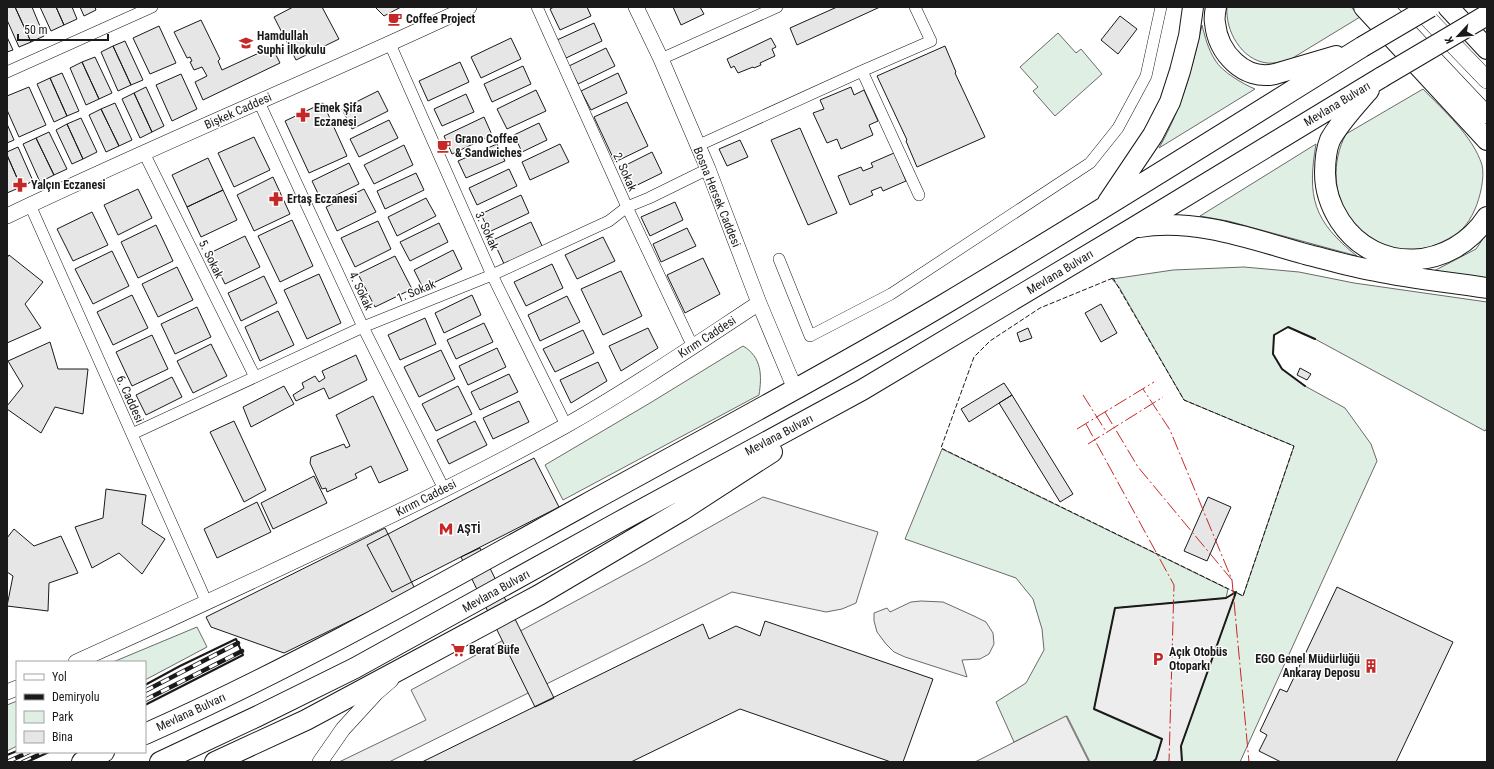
<svg xmlns="http://www.w3.org/2000/svg" width="1494" height="769" font-family="'Roboto Condensed',sans-serif">
<style>
.green{fill:#e0efe3;stroke:#6a6a6a}
.parking{fill:#ededed;stroke:#6a6a6a}
.building{fill:#e6e6e6;stroke:#1a1a1a}
.lines{fill:none;stroke-linecap:round;stroke-linejoin:round}
.street-casing{stroke:#1a1a1a;stroke-width:12}
.secondary-casing{stroke:#1a1a1a;stroke-width:16}
.primary-casing{stroke:#1a1a1a;stroke-width:18}
.highway-casing{stroke:#1a1a1a;stroke-width:22}
.street{stroke:#fff;stroke-width:11}
.secondary{stroke:#fff;stroke-width:15}
.primary{stroke:#fff;stroke-width:17}
.highway{stroke:#fff;stroke-width:20}
.rail-casing{stroke:#1a1a1a;stroke-width:4.5}
.rail{stroke:#fff;stroke-width:3;stroke-dasharray:9;stroke-linecap:butt}
.highway-bridge-casing{stroke:#1a1a1a;stroke-width:22;stroke-linecap:butt}
.highway-bridge{stroke:#fff;stroke-width:20}
.fence{stroke:#1a1a1a;stroke-width:1;stroke-dasharray:5 2;stroke-linecap:butt}
.wall{stroke:#1a1a1a;stroke-width:2}
.power{stroke:#c62828;stroke-width:1;stroke-dasharray:14 3 2 3;stroke-linecap:butt}
.labels{text-anchor:middle;stroke-width:3;stroke-linejoin:round;paint-order:stroke}
.poi-label{font-size:12px;font-weight:bold;fill:#1a1a1a;stroke:#fff;text-anchor:start}
.street-label{font-size:12px;fill:#1a1a1a;stroke:#fff}
</style>
<rect width="100%" height="100%" fill="#fff"/>
<path class="green" d="M1227 7H1351L1360 17 1291 59C1283 61 1275 64 1267 63 1241 60 1225 30 1227 7Z
M1202 25C1205 37 1208 49 1215 60 1222 72 1243 84 1255 89L1159 148C1182 107 1192 70 1202 25Z
M1058 33 1076 53 1081 49 1102 74 1055 116 1033 91 1038 87 1020 67Z
M1423 89C1443 110 1473 136 1482 165 1485 177 1480 198 1475 209 1467 227 1460 233 1442 242 1416 255 1390 252 1366 234 1361 231 1355 227 1352 223 1333 197 1331 162 1346 134Z
M1316 144C1307 197 1313 221 1357 256L1228 221 1200 216Z
M1487 233V281L1432 272 1476 249Z
M1244 267 1299 272 1354 283 1487 302V428L1485 431 1315 339 1288 327 1274 335 1273 354 1282 369 1305 386 1345 408 1371 444 1377 461 1240 762H1182L1181 746 1236 592 1243 596 1294 446 1184 400 1119 287 1112 279 1173 270Z
M743 346C762 357 762 376 759 395L563 500 545 465 650 403Z
M942 449 1228 589 1226 598 1115 608 1162 739 1156 759 1153 762H1090L1067 716 1014 742 996 702 1026 683 1044 650 1042 629 1033 599 1016 578 905 539Z
M197 627 207 647 145 680V662H113Z
M17 701V746L7 751V705Z"/>
<path class="parking" d="M763 497 878 532 856 603 842 609 826 612 732 592 389 762H339L426 720 411 690 648 562Z
M1236 592 1181 746 1182 762H1153L1156 759 1162 739 1094 709 1115 608 1226 598Z
M921 601 943 602 974 616 986 622 993 633 994 644 989 654 980 659 962 660 967 677 905 657 894 652 886 644 877 632 874 621V613L887 608 890 612 911 602Z
M1066 716 1089 762H975Z"/>
<path class="building" d="M7 7H15L31 42 19 47 7 20Z
M15 7H32L44 36 31 42Z
M40 7H56L64 25 51 31Z
M56 7H72L77 19 64 25Z
M80 7H95L96 10 84 16Z
M293 7H322L339 39 296 60 274 17Z
M375 7H401L384 16Z
M554 7H587L591 16 560 30 550 9Z
M673 7H700L704 14 681 25Z
M837 7H880L797 45 790 28Z
M1120 16 1137 29 1118 54 1101 40Z
M201 20 220 59 218 61 222 70 272 47 280 63 203 100 195 82 207 76 202 67 194 70 190 62 192 61 190 57 187 58 174 32Z
M594 23 602 41 566 58 557 40Z
M159 26 176 63 150 74 133 38Z
M7 37 13 50 7 52Z
M511 38 521 59 481 78 471 57Z
M771 38 776 47 772 49 775 56 760 63 761 65 754 68 753 67 738 73 734 66 731 68 727 59Z
M125 41 143 80 131 85 113 46Z
M113 46 131 85 118 91 101 52Z
M945 46 956 72 955 73 985 137 917 167 906 141 907 140 877 76Z
M606 48 615 66 578 84 569 66Z
M95 57 112 93 99 99 82 62Z
M82 62 99 99 86 105 70 68Z
M460 62 469 82 428 101 419 81Z
M523 66 531 84 492 102 484 84Z
M62 73 79 111 67 116 50 78Z
M618 73 627 93 591 110 581 91Z
M181 74 197 109 172 121 156 85Z
M50 78 67 116 54 122 37 84Z
M29 87 46 125 19 137 7 110V96Z
M146 87 164 126 152 132 134 93Z
M851 87 854 95 864 90 878 121 869 125 873 135 841 149 837 139 827 143 813 113 824 109 820 100Z
M536 90 546 111 507 129 497 109Z
M378 91 388 111 352 129 342 109Z
M134 93 152 132 140 138 122 99Z
M466 94 474 112 442 126 434 109Z
M627 102 648 146 615 162 594 117Z
M115 103 132 140 119 146 101 109Z
M323 103 347 156 309 173 285 121Z
M101 109 119 146 106 152 89 115Z
M484 117 492 135 452 154 444 136Z
M81 118 97 152 83 159 67 124Z
M389 120 398 138 359 157 350 139Z
M539 123 547 140 522 152 514 135Z
M7 124 14 140 7 143Z
M67 124 83 159 72 164 56 130Z
M800 128 837 213 808 225 771 140Z
M49 132 67 169 54 175 36 138Z
M254 137 270 170 234 187 218 153Z
M36 138 54 175 40 182 23 144Z
M740 140 748 157 727 166 719 149Z
M497 144 505 161 466 178 458 161Z
M560 144 569 162 530 180 522 162Z
M404 145 413 165 374 184 364 165Z
M18 147 33 181 21 187 7 155V152Z
M652 152 662 173 629 189 620 168Z
M894 153 906 181 883 191 881 187 871 191 873 195 850 205 838 176 861 167 863 171 873 167 871 163Z
M7 155 21 187 7 193Z
M208 158 223 190 187 207 172 175Z
M349 163 359 184 322 202 312 181Z
M509 169 517 186 477 205 469 188Z
M416 173 424 190 385 209 377 191Z
M273 177 290 214 254 231 237 195Z
M138 189 152 218 118 235 104 205Z
M364 189 376 212 337 231 326 207Z
M223 190 237 220 201 237 187 207Z
M521 195 529 213 489 232 481 214Z
M426 198 436 216 397 236 388 217Z
M675 202 683 220 650 236 641 217Z
M92 212 108 245 73 261 57 229Z
M292 220 313 266 280 282 258 236Z
M378 221 391 249 355 267 341 238Z
M531 222 543 248 505 266 493 240Z
M439 223 448 242 410 261 400 242Z
M156 225 173 261 138 278 121 242Z
M687 228 696 246 661 262 653 244Z
M245 236 260 267 225 284 210 253Z
M603 237 615 261 577 279 565 255Z
M453 250 462 269 423 288 414 270Z
M112 251 129 286 93 304 75 269Z
M9 255 43 282 25 304 41 328 7 343V258Z
M395 256 412 289 375 307 358 274Z
M703 258 720 294 685 313 667 275Z
M552 264 563 288 526 306 514 282Z
M177 267 193 300 158 317 142 284Z
M621 271 642 316 603 335 581 289Z
M319 274 341 323 307 339 284 290Z
M264 276 277 303 241 321 228 293Z
M132 295 148 328 113 345 97 312Z
M472 295 481 315 444 333 435 313Z
M567 296 580 322 540 341 528 315Z
M1101 304 1117 333 1101 342 1085 313Z
M197 307 211 337 175 354 161 324Z
M278 311 294 345 260 361 245 327Z
M425 318 436 344 400 360 388 335Z
M484 323 493 342 456 359 447 340Z
M648 328 658 348 621 371 609 346Z
M1028 328 1032 338 1020 342 1017 333Z
M583 330 594 353 555 372 543 349Z
M152 335 168 369 132 386 116 352Z
M50 342 58 369H88L83 414 55 407 41 433 7 409V406L23 386 8 361Z
M211 344 227 376 193 393 177 361Z
M497 348 506 367 468 385 459 366Z
M441 350 455 379 419 397 404 367Z
M356 355 367 380 329 399 324 388 296 401 293 395 304 388 302 383 315 376 319 382 325 378 322 371Z
M598 362 607 381 571 403 560 380Z
M1300 368 1311 374 1307 380 1297 375Z
M509 374 518 392 480 410 471 392Z
M172 377 182 397 146 415 136 395Z
M1004 383 1012 395 969 422 961 409Z
M284 386 294 404 251 427 243 407Z
M458 386 472 414 436 431 422 404Z
M1012 395 1073 494 1060 502 999 403Z
M373 396 408 470 379 483 371 466 355 474 357 478 327 492 326 488 322 489 310 463 311 457 344 444 346 448 350 446 336 415Z
M519 401 529 422 493 439 483 418Z
M234 421 266 490 244 502 210 432Z
M475 421 487 445 449 464 437 440Z
M534 458 559 507 392 592 367 545Z
M314 476 327 503 273 529 261 503Z
M106 489 146 495 142 524 165 539 142 574 119 553 92 568 75 527 103 518Z
M1208 497 1231 507 1207 561 1184 551Z
M257 502 271 532 217 558 204 529Z
M385 528 415 589 284 653 211 627 206 617Z
M14 529 34 546 61 536 78 573 49 583 48 611 7 606 13 576 7 572V538Z
M480 548 554 698 535 707 461 557Z
M1337 587 1453 642 1396 762H1281L1259 751 1267 735 1260 731 1280 689 1287 692Z
M765 621 933 679 903 762H891L740 709 631 762H422L703 624 709 639 736 626 760 636Z"/>
<g class="lines">
<defs>
<path id="street" d="M537 7 627 207 693 347
M390 44 492 275 566 425
M661 59 777 7
M862 71 919 195
M7 72 152 7
M259 102 363 327 444 489
M697 146 862 71 931 41 915 7
M144 153 255 377
M30 205 207 603
M779 259 810 336 891 294 1090 163 1118 128 1146 76 1161 7
M132 434 363 327 492 275 609 221 627 207 649 198 708 169"/>
<path id="secondary" d="M636 7 661 59 708 169 759 303 795 389
M7 216C159 143 316 79 469 7
M76 662C156 626 236 589 316 551 400 512 484 471 565 426 632 388 695 345 759 303
M7 692 17 688
M320 762 343 729 376 693 391 680"/>
<path id="primary" d="M1385 7 1487 115
M1417 7 1487 80"/>
<path id="highway" d="M1216 7C1215 12 1214 18 1215 23 1218 53 1244 81 1275 74L1336 56
M1364 7 1487 140
M1448 7 1487 49
M1369 90C1356 105 1339 123 1330 140 1326 150 1325 162 1325 173 1325 190 1331 207 1340 221 1376 276 1453 270 1487 217
M1108 202 1153 135 1170 102 1180 71 1189 36 1193 7
M1139 227C1196 218 1251 239 1305 254 1329 260 1352 267 1376 271 1413 279 1450 282 1487 288
M145 734C295 667 438 586 581 507 702 440 825 375 943 305 1084 221 1223 134 1362 47
M82 762 104 752
M160 762 258 716 355 668 617 523 862 390 1133 228 1382 77
M215 762 306 720 539 595 681 511 772 452"/>
</defs>
<use href="#street" class="street-casing"/>
<use href="#secondary" class="secondary-casing"/>
<use href="#primary" class="primary-casing"/>
<use href="#highway" class="highway-casing"/>
<use href="#street" class="street"/>
<use href="#secondary" class="secondary"/>
<use href="#primary" class="primary"/>
<use href="#highway" class="highway"/>
<defs>
<path id="rail" d="M145 691 238 643
M145 700 242 651
M7 762 29 752
M23 762 45 752"/>
</defs>
<use href="#rail" class="rail-casing"/>
<use href="#rail" class="rail"/>
<defs>
<path id="highway-bridge" d="M1362 47 1430 7
M1382 77 1487 15"/>
</defs>
<use href="#highway-bridge" class="highway-bridge-casing"/>
<use href="#highway-bridge" class="highway-bridge"/>
<path class="fence" d="M1113 278 1184 400 1294 446 1243 596 941 448 974 357 990 341 1040 308Z"/>
<path class="wall" d="M1305 386 1282 369 1273 354 1274 335 1288 327 1315 339
M145 685 180 666 236 639 243 655 145 705
M7 755 17 751
M27 762 49 752
M1153 762 1156 759 1162 739 1094 709 1115 608 1226 598 1236 592
M1182 762 1181 746 1236 592"/>
<path class="power" d="M1083 395 1107 433
M1105 412 1138 467 1232 580 1170 430 1143 389
M1086 424 1174 585 1169 762
M1077 429 1154 382
M1088 444 1163 397
M1232 580 1249 762"/>
</g>
<defs>
<symbol id="cafe-bare" viewBox="-9 -9 18 18"><path d="M-5.5-4.5H6V0H3Q3 3.5 0 3.5H-2.5Q-5.5 3.5-5.5 0ZM3-3.2v2h1.7v-2ZM-6 4.5H4V6H-6Z" fill="#c62828" stroke="#fff" stroke-width="2.5" paint-order="stroke"/></symbol>
<symbol id="school-bare" viewBox="-9 -9 18 18"><path d="M0-5L7-2L0 1L-7-2ZM-4 1L0 2.5L4 1V4Q0 6-4 4Z" fill="#c62828" stroke="#fff" stroke-width="2.5" paint-order="stroke"/></symbol>
<symbol id="pharmacy-bare" viewBox="-9 -9 18 18"><path d="M-2-6h4v4h4v4h-4v4h-4v-4h-4v-4h4Z" fill="#c62828" stroke="#fff" stroke-width="2.5" paint-order="stroke"/></symbol>
<symbol id="metro-bare" viewBox="-9 -9 18 18"><path d="M-5.5 5V-5H-3L0 0L3-5H5.5V5H3V-.5L0 4L-3-.5V5Z" fill="#c62828" stroke="#fff" stroke-width="2.5" paint-order="stroke"/></symbol>
<symbol id="supermarket-bare" viewBox="-9 -9 18 18"><path d="M-6-5.5h2.5l.6 2H6L4.5 2H-2.5L-4.4-4H-6ZM-1.5 3.2a1.3 1.3 0 1 0 .1 0ZM3 3.2a1.3 1.3 0 1 0 .1 0Z" fill="#c62828" stroke="#fff" stroke-width="2.5" paint-order="stroke"/></symbol>
<symbol id="parking-bare" viewBox="-9 -9 18 18"><path d="M-3.5-5.5H1a3.5 3.5 0 0 1 0 7H-1V5.5H-3.5ZM-1-3.4V-.6H.8a1.4 1.4 0 0 0 0-2.8Z" fill="#c62828" stroke="#fff" stroke-width="2.5" paint-order="stroke"/></symbol>
<symbol id="building-bare" viewBox="-9 -9 18 18"><path d="M-4-6H4V6H1V3H-1V6H-4ZM-2.5-4.3h1.7v1.8h-1.7ZM.8-4.3h1.7v1.8H.8ZM-2.5-1h1.7V.8h-1.7ZM.8-1h1.7V.8H.8Z" fill="#c62828" stroke="#fff" stroke-width="2.5" paint-order="stroke"/></symbol>
</defs>
<g fill-rule="evenodd">
<use href="#cafe-bare" x="385" y="9" width="20" height="20"/>
<use href="#school-bare" x="236" y="33" width="20" height="20"/>
<use href="#pharmacy-bare" x="293" y="105" width="20" height="20"/>
<use href="#cafe-bare" x="434" y="136" width="20" height="20"/>
<use href="#pharmacy-bare" x="10" y="175" width="20" height="20"/>
<use href="#pharmacy-bare" x="266" y="189" width="20" height="20"/>
<use href="#metro-bare" x="436" y="519" width="20" height="20"/>
<use href="#supermarket-bare" x="448" y="640" width="20" height="20"/>
<use href="#parking-bare" x="1148" y="649" width="20" height="20"/>
<use href="#building-bare" x="1361" y="656" width="20" height="20"/>
</g>
<g class="labels">
<g class="poi-label">
<text x="406" y="23">Coffee Project</text>
<text x="257" y="40">Hamdullah<tspan x="257" dy="14">Suphi İlkokulu</tspan></text>
<text x="314" y="112">Emek Şifa<tspan x="314" dy="14">Eczanesi</tspan></text>
<text x="455" y="143">Grano Coffee<tspan x="455" dy="14">&amp; Sandwiches</tspan></text>
<text x="31" y="189">Yalçın Eczanesi</text>
<text x="287" y="203">Ertaş Eczanesi</text>
<text x="457" y="533">AŞTİ</text>
<text x="469" y="654">Berat Büfe</text>
<text x="1169" y="656">Açık Otobüs<tspan x="1169" dy="14">Otoparkı</tspan></text>
<text x="1360" y="663" text-anchor="end">EGO Genel Müdürlüğü<tspan x="1360" dy="14">Ankaray Deposu</tspan></text>
</g>
<g class="street-label">
<text transform="translate(1337 104) rotate(-31)" y="4">Mevlana Bulvarı</text>
<text transform="translate(238 111) rotate(-24)" y="4">Bişkek Caddesi</text>
<text transform="translate(625 172) rotate(66)" y="4">2. Sokak</text>
<text transform="translate(717 197) rotate(68)" y="4">Bosna Hersek Caddesi</text>
<text transform="translate(487 231) rotate(66)" y="4">3. Sokak</text>
<text transform="translate(211 259) rotate(64)" y="4">5. Sokak</text>
<text transform="translate(1060 272) rotate(-31)" y="4">Mevlana Bulvarı</text>
<text transform="translate(361 291) rotate(65)" y="4">4. Sokak</text>
<text transform="translate(416 291) rotate(-22)" y="4">1. Sokak</text>
<text transform="translate(707 337) rotate(-33)" y="4">Kırım Caddesi</text>
<text transform="translate(130 399) rotate(66)" y="4">6. Caddesi</text>
<text transform="translate(779 435) rotate(-28)" y="4">Mevlana Bulvarı</text>
<text transform="translate(426 498) rotate(-27)" y="4">Kırım Caddesi</text>
<text transform="translate(496 591) rotate(-29)" y="4">Mevlana Bulvarı</text>
<text transform="translate(191 712) rotate(-25)" y="4">Mevlana Bulvarı</text>
</g>
</g>
<rect width="1494" height="769" fill="none" stroke="#1a1a1a" stroke-width="16"/>
<rect x="16" y="661" width="130" height="92" fill="#ffffff" stroke="#a3a3a3"/>
<rect x="24" y="674" width="20" height="6" fill="#ffffff" stroke="#a3a3a3"/>
<text x="52" y="681" font-size="12" fill="#1a1a1a">Yol</text>
<rect x="24" y="694" width="20" height="6" fill="#1a1a1a" stroke="#a3a3a3"/>
<text x="52" y="701" font-size="12" fill="#1a1a1a">Demiryolu</text>
<rect x="24" y="711" width="20" height="12" fill="#e0efe3" stroke="#a3a3a3"/>
<text x="52" y="721" font-size="12" fill="#1a1a1a">Park</text>
<rect x="24" y="731" width="20" height="12" fill="#e6e6e6" stroke="#a3a3a3"/>
<text x="52" y="741" font-size="12" fill="#1a1a1a">Bina</text>
<g transform="translate(1458 36) rotate(244)" stroke="#ffffff" stroke-width="3" paint-order="stroke">
<path d="M0-3L7 15L0 10L-7 15Z" fill="#1a1a1a"/>
<text y="-6" font-size="11" font-weight="bold" text-anchor="middle" fill="#1a1a1a">K</text>
</g>
<path d="M18 34v6h90v-6" fill="none" stroke="#1a1a1a" stroke-width="2"/>
<text x="24" y="34" font-size="12" fill="#1a1a1a" stroke="#ffffff" stroke-width="3" paint-order="stroke">50 m</text>
</svg>
